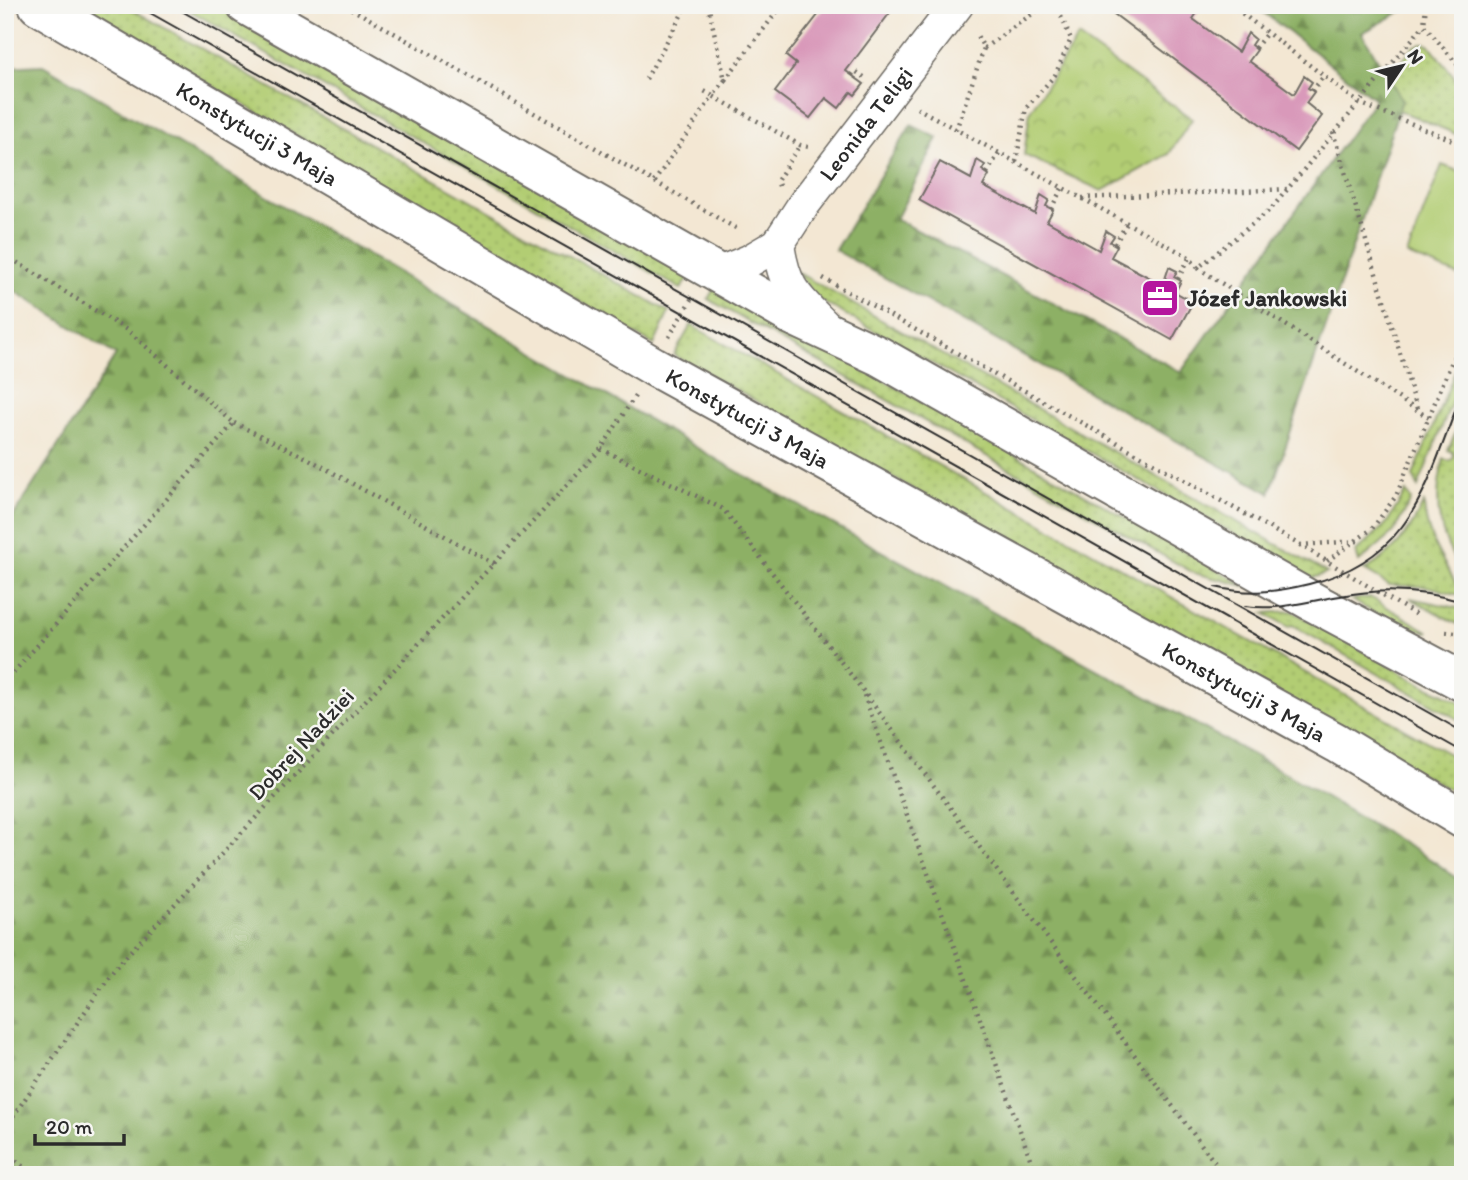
<svg xmlns="http://www.w3.org/2000/svg" width="1468" height="1180" font-family="Itim,sans-serif">
<style>
.grass{fill:url(#grass-dots);stroke:#6e7c4f;stroke-width:2}
.forest{fill:url(#forest-firs);stroke:#5c6e48;stroke-width:2}
.park{fill:url(#park-crowns);stroke:#6e7c4f;stroke-width:2}
.pitch{fill:#b2cd73;stroke:#6e7c4f;stroke-width:2}
.building{fill:#d999ba}
.lines{fill:none;stroke-linecap:round;stroke-linejoin:round}
.minor-casing{stroke:#716d66;stroke-width:35}
.tertiary-casing{stroke:#716d66;stroke-width:42}
.path{stroke:#716d66;stroke-width:4.5;stroke-dasharray:2 5;stroke-linecap:butt}
.minor{stroke:#fff;stroke-width:32}
.tertiary{stroke:#fff;stroke-width:38}
.tram{stroke:#2b2b2b;stroke-width:2}
.labels{text-anchor:middle;stroke-width:5;stroke-linejoin:round;paint-order:stroke}
.street-label{font-size:23px;fill:#2b2b2b;stroke:#f6f6f2}
.poi-label{font-size:23px;font-weight:bold;fill:#2b2b2b;stroke:#f6f6f2;text-anchor:start}
</style>
<defs>
<pattern id="grass-dots" width="8" height="8" patternUnits="userSpaceOnUse" patternTransform="scale(1.75)"><rect width="8" height="8" fill="#b2cd73"/><path d="M2 2h.1M6 6h.1" fill="none" stroke="#99b064" stroke-width="1.8" stroke-linecap="round"/></pattern>
<pattern id="forest-firs" width="22" height="20" patternUnits="userSpaceOnUse" patternTransform="scale(1.75)"><rect width="22" height="20" fill="#8db065"/><path d="M5 1l3.5 6h-7zM16 11l3.5 6h-7z" fill="#738f53"/></pattern>
<pattern id="park-crowns" width="20" height="18" patternUnits="userSpaceOnUse" patternTransform="scale(1.75)"><rect width="20" height="18" fill="#b2cd73"/><path d="M2 6a3 3 0 1 1 6 0M12 15a3 3 0 1 1 6 0" fill="none" stroke="#99b064"/></pattern>
</defs>
<rect width="100%" height="100%" fill="#f6f6f2"/>
<filter id="ink" filterUnits="userSpaceOnUse"><feTurbulence type="fractalNoise" baseFrequency=".0143" numOctaves="2"/><feDisplacementMap in="SourceGraphic" scale="14" xChannelSelector="R" yChannelSelector="G"/><feConvolveMatrix kernelMatrix="1 2 1 2 8 2 1 2 1" color-interpolation-filters="sRGB"/></filter>
<filter id="wash" filterUnits="userSpaceOnUse"><feTurbulence type="fractalNoise" baseFrequency=".00686" numOctaves="4" result="noise"/><feDisplacementMap in="SourceGraphic" scale="28" xChannelSelector="R" yChannelSelector="G"/><feGaussianBlur stdDeviation="1.57" result="paint"/><feColorMatrix in="noise" values="0 0 0 0 0 0 0 0 0 0 0 0 0 0 0 0 0 1.4 0 .05"/><feComposite in="paint" operator="in"/></filter>
<g filter="url(#wash)">
<rect width="100%" height="100%" fill="#f3e7d3"/>
<path class="grass" d="M74 5H124L669 312 654 345Z
M180 5H223L689 269 692 274 681 289Z
M1422 43 1429 44 1463 88V137L1391 107 1382 85 1413 47Z
M795 271 1327 573 1312 578 818 299Z
M716 285 1246 586 1194 573 708 299Z
M691 325 1463 762V797L674 355Z
M1463 352V374L1418 487 1413 476Z
M1463 417V573C1438 537 1432 501 1444 459L1450 461 1454 457 1453 452 1448 450Z
M1406 492 1411 500 1393 533 1359 562 1356 552 1386 524Z
M1424 502C1425 540 1447 565 1463 596L1430 587 1389 585 1364 570C1393 556 1411 531 1424 502Z
M1370 597 1429 632 1396 626 1352 600Z
M1410 598 1463 609V627Z
M1292 611 1422 684 1463 703V722L1292 625 1289 627 1264 613Z"/>
<path class="forest" d="M1254 5H1413L1362 33 1402 100 1270 493 835 250 911 125 938 138 896 219 1181 372 1375 99Z
M43 65 740 473 1278 769 1435 862 1463 883V1175H5V529L116 355 5 285V67Z"/>
<path class="park" d="M1078 37 1192 119 1169 154 1102 191 1024 155 1030 111Z"/>
<path class="pitch" d="M1442 165 1463 173V267L1460 276 1407 255Z"/>
<g id="blocks">
<path class="building" d="M826 5H886L892 10 846 71 864 84 855 95 851 92 839 108 826 98 810 118 775 92 796 64 786 56Z
M1102 5H1176L1182 10 1185 5H1199L1201 7 1193 19 1238 52 1248 33 1255 39 1251 45 1257 50 1249 61 1294 94 1304 76 1312 82 1308 88 1314 92 1306 103 1322 116 1296 151Z
M977 160 985 165 982 170 989 175 983 186 1035 214 1041 195 1049 200 1046 206 1053 210 1047 221 1099 250 1106 231 1114 236 1110 242 1117 246 1111 257 1163 285 1169 267 1177 271 1174 277 1181 281 1175 292 1193 302 1172 340 919 200 940 162 971 179Z"/>
</g>
</g>
<g filter="url(#ink)">
<use href="#blocks" fill-opacity="0" stroke="#716d66" stroke-width="2"/>
<g class="lines">
<defs>
<g id="minor">
<path d="M778 244C784 287 794 295 824 325"/>
<path id="s1" d="M719 273 749 261 778 244 804 204 957 5"/>
</g>
<g id="tertiary">
<path id="s2" d="M38 5 653 366 1337 743 1463 819"/>
<path d="M246 5 791 315 879 356 1313 602 1463 682"/>
</g>
</defs>
<use href="#minor" class="minor-casing"/>
<use href="#tertiary" class="tertiary-casing"/>
<path class="path" d="M345 5 739 230
M708 5 725 80 782 5
M1231 5 1359 103 1463 144
M1426 5 1424 25 1463 71
M1200 6 1201 5
M5 27 17 33
M984 48 1045 5
M1255 48 1267 33
M852 75 855 71 864 77
M646 79 687 5
M725 80 713 96 800 145 809 147
M1312 91 1324 76
M917 108 1189 257 1198 268 1271 209 1424 25
M956 130 984 48 975 32
M1333 132 1418 412
M1016 162 1026 108 1055 75 1071 39 1056 5
M987 173 999 153
M654 182 713 96 704 91
M779 186 777 181 800 145
M1082 198 1289 189
M1051 209 1062 188
M1115 244 1127 223
M5 255 127 330 234 423 5 682
M1198 268 1429 418
M823 278 1300 545 1418 616
M1178 279 1189 258
M669 337 693 296
M234 423 309 459 494 564
M601 449 723 509 861 688 1224 1175
M1300 545 1358 541
M1327 561 1372 529 1396 496 1463 335
M1446 632 1463 634
M864 695 1036 1175
M5 1128 115 968 601 449 637 393
M5 1152 35 1175"/>
<use href="#minor" class="minor"/>
<use href="#tertiary" class="tertiary"/>
<path class="tram" d="M136 5 1463 752
M171 5 1463 732
M1215 587C1248 595 1277 592 1309 584 1416 557 1426 482 1463 391
M1245 606C1278 611 1308 601 1340 596 1382 588 1423 590 1463 602"/>
</g>
</g>
<defs>
<symbol id="office-square" viewBox="-11 -11 22 22"><rect x="-9" y="-9" width="18" height="18" rx="4" fill="#b5179e" stroke="#f6f6f2"/><path d="M-6-3h4V-5.5h4V-3h4V5H-6ZM-1-4.5V-3h2v-1.5ZM-6 0V1H6V0Z" fill="#fff"/></symbol>
</defs>
<g fill-rule="evenodd">
<use href="#office-square" x="1138" y="276" width="44" height="44"/>
</g>
<g class="labels">
<g class="street-label">
<text dy="8" stroke="none"><textPath href="#s1" startOffset="215">Leonida Teligi</textPath></text>
<text dy="8" stroke="none"><textPath href="#s2" startOffset="254">Konstytucji 3 Maja</textPath></text>
<text dy="8" stroke="none"><textPath href="#s2" startOffset="821">Konstytucji 3 Maja</textPath></text>
<text dy="8" stroke="none"><textPath href="#s2" startOffset="1388">Konstytucji 3 Maja</textPath></text>
<text transform="translate(301 744) rotate(-47)" y="8">Dobrej Nadziei</text>
</g>
<g class="poi-label">
<text x="1187" y="306">Józef Jankowski</text>
</g>
</g>
<rect width="1468" height="1180" fill="none" stroke="#f6f6f2" stroke-width="28"/>
<g transform="translate(1402 66) rotate(55)" stroke="#f6f6f2" stroke-width="5" paint-order="stroke">
<path d="M0-5L12 26L0 18L-12 26Z" fill="#2b2b2b"/>
<text y="-10" font-size="19" font-weight="bold" text-anchor="middle" fill="#2b2b2b">N</text>
</g>
<path d="M35 1134v10h89v-10" fill="none" stroke="#2b2b2b" stroke-width="3.5"/>
<text x="46" y="1134" font-size="21" fill="#2b2b2b" stroke="#f6f6f2" stroke-width="5" paint-order="stroke">20 m</text>
</svg>
